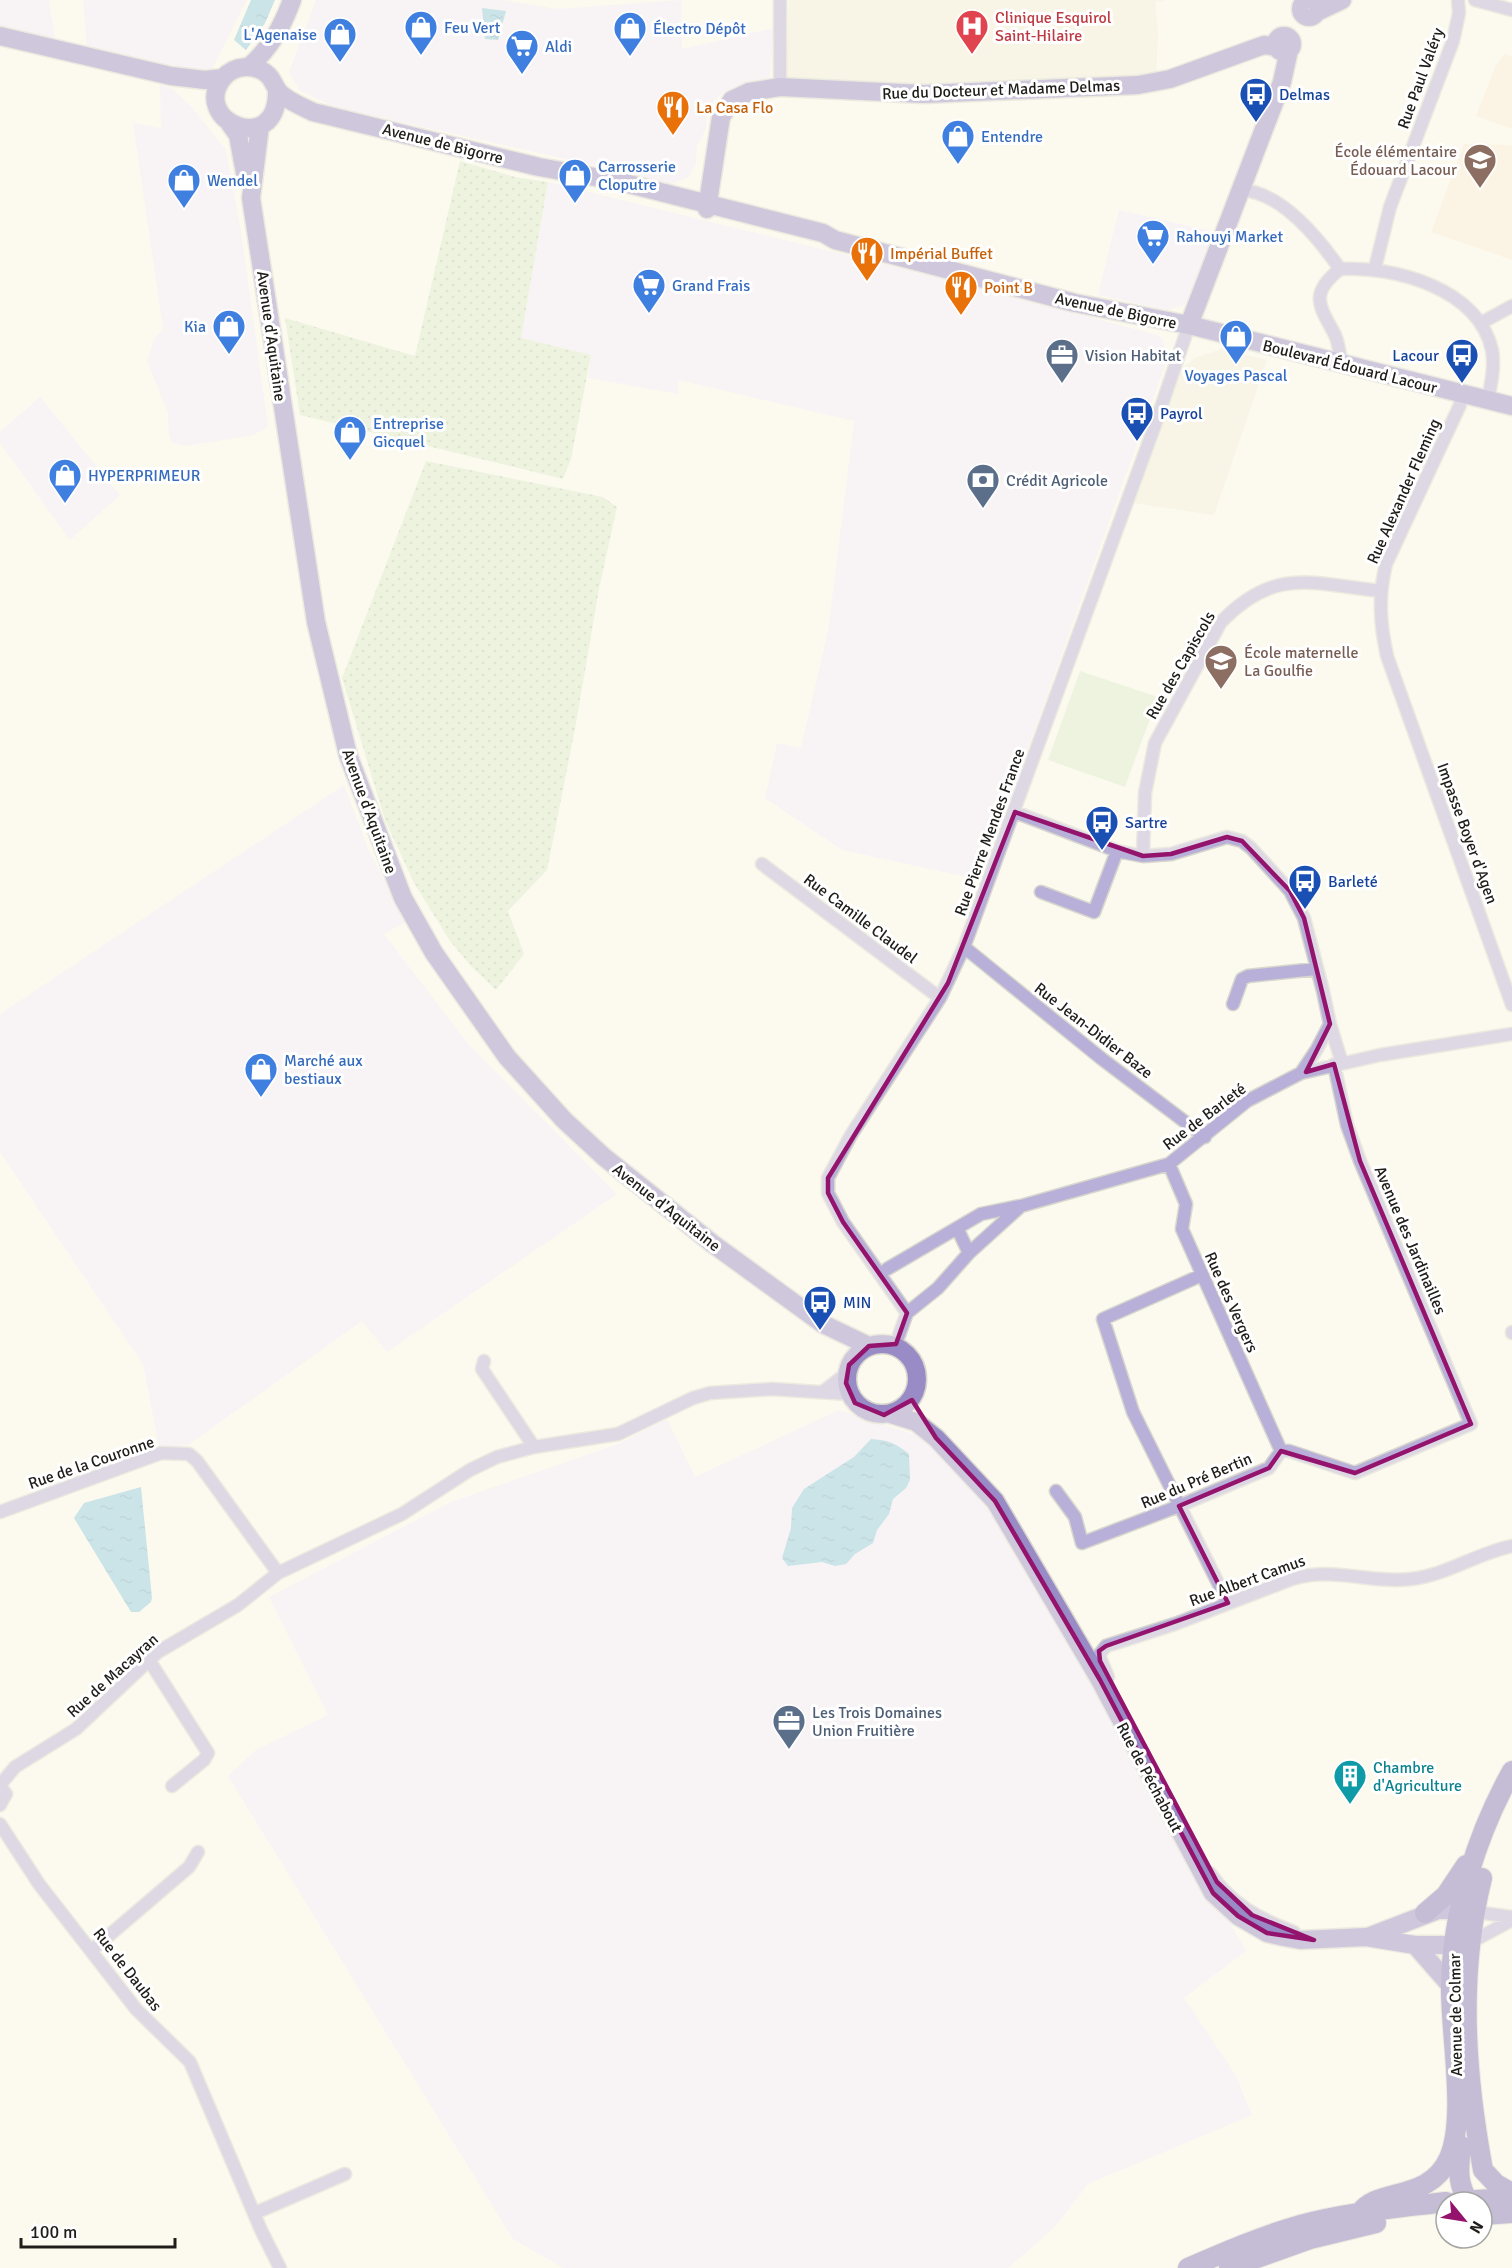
<svg xmlns="http://www.w3.org/2000/svg" width="1512" height="2268" font-family="Signika,sans-serif">
<style>
.commercial{fill:#f3ecfd}
.built{fill:#f3efdd}
.education{fill:#faeeda}
.grass{fill:url(#grass-dots)}
.park{fill:#ddebcc}
.water{fill:url(#water-ripples)}
.lines{fill:none;stroke-linecap:round;stroke-linejoin:round}
.street-casing{stroke:#d8d7cd;stroke-width:15}
.secondary-casing{stroke:#d8d7cd;stroke-width:21}
.primary-casing{stroke:#d8d7cd;stroke-width:22}
.street{stroke:#b8b0d8;stroke-width:12}
.secondary{stroke:#998cc6;stroke-width:18}
.primary{stroke:#8371b8;stroke-width:20}
.marked{fill:none;stroke:#94136d;stroke-width:4.5;stroke-linejoin:round}
.labels{text-anchor:middle;stroke-width:6;stroke-linejoin:round;paint-order:stroke}
.health-label{font-size:16px;fill:#be3a42;stroke:#fff;text-anchor:start}
.shop-label{font-size:16px;fill:#366cbe;stroke:#fff;text-anchor:start}
.street-label{font-size:16px;fill:#1e1d1a;stroke:#fff}
.transit-label{font-size:16px;fill:#164399;stroke:#fff;text-anchor:start}
.food-label{font-size:16px;fill:#c56008;stroke:#fff;text-anchor:start}
.education-label{font-size:16px;fill:#785e54;stroke:#fff;text-anchor:end}
.service-label{font-size:16px;fill:#4e5e75;stroke:#fff;text-anchor:start}
.culture-label{font-size:16px;fill:#0d838f;stroke:#fff;text-anchor:start}
</style>
<defs>
<pattern id="grass-dots" width="8" height="8" patternUnits="userSpaceOnUse" patternTransform="scale(1.5)"><rect width="8" height="8" fill="#ddebcc"/><path d="M2 2h.1M6 6h.1" fill="none" stroke="#bdc9af" stroke-width="1.8" stroke-linecap="round"/></pattern>
<pattern id="water-ripples" width="26" height="14" patternUnits="userSpaceOnUse" patternTransform="scale(1.5)"><rect width="26" height="14" fill="#8fc9dd"/><path d="M2 4q2-2 4 0t4 0M15 11q2-2 4 0t4 0" fill="none" stroke="#7bacbd"/></pattern>
</defs>
<rect width="100%" height="100%" fill="#fcfaef"/>
<path class="commercial" d="M0 0H49L55 38 0 29Z
M83 0H247L208 77 87 50Z
M316 0H502L557 9 681 0 682 49 774 28 770 75 768 79 725 92 714 100 707 113 706 129 697 146 696 163 689 177 668 185 615 170 334 107 299 90 289 72Z
M160 85 171 88 191 106 226 150 241 231 268 426 254 435 185 446 173 443 169 437 168 413 147 361 154 339 163 329 133 123 161 128Z
M548 182 895 267 1158 335 1163 340 1167 360 981 880 842 850 765 798 777 743 801 748 828 631 854 421 679 380 678 394 588 378 591 355 521 338Z
M1119 210 1215 232 1196 286 1184 305 1167 310 1098 295Z
M40 397 120 495 70 540 0 443V432Z
M344 785 369 851 408 921 384 934 469 1045 617 1194 387 1352 362 1321 188 1445 159 1447 143 1364 0 1152V1014Z
M839 1410 919 1436 982 1501 1019 1556 1246 1951 1184 1998 1235 2074 1252 2115 1088 2184 1055 2227 1008 2268H563L513 2239 228 1776 256 1750 328 1715 269 1597 451 1502 618 1444 667 1419 695 1477Z"/>
<path class="built" d="M789 0H1167L1155 2 1158 33 1156 77 923 88 786 82Z
M1221 349 1267 360 1214 515 1132 503 1177 376 1184 366 1195 358Z"/>
<path class="education" d="M1504 54 1512 56V129L1476 116 1496 65Z
M1464 144 1512 145V260L1431 232Z"/>
<path class="grass" d="M460 161 515 177 548 182 521 338 591 355 571 459 563 479 300 415 285 318 415 356Z
M426 461 603 497 617 507 599 589 575 729 547 870 508 911 524 954 496 990 471 966 450 941 414 883 385 820 342 678Z"/>
<path class="park" d="M1080 671 1158 697 1125 787 1048 760Z"/>
<path class="water" d="M251 0H275L265 23 246 50 234 40Z
M482 8 506 11 498 40 485 39Z
M871 1439C887 1440 896 1443 909 1454L910 1480 906 1488 893 1499 889 1514 877 1530 873 1543 855 1554 846 1564 835 1566 822 1562 788 1566 782 1558 791 1528 792 1508 804 1489 854 1457Z
M141 1487 152 1598 151 1602 139 1612H131L74 1518 84 1503Z"/>
<g class="lines">
<defs>
<path id="street" d="M780 0V87
M1475 0 1512 10
M1240 190C1281 191 1319 239 1340 269
M1375 268 1390 207 1453 41 1459 13 1458 0
M1481 323 1512 306
M1341 364C1340 355 1339 344 1335 335 1319 305 1309 294 1340 269 1394 266 1478 288 1492 350 1495 366 1491 384 1488 400
M1461 394 1460 405 1386 564C1378 597 1380 623 1387 656L1512 1005
M1015 812 1117 851 1143 856 1171 854 1227 837 1242 841 1251 848 1290 891 1304 918 1323 991 1330 1024 1317 1049 1301 1073
M1143 856 1145 793 1155 743 1221 622C1274 567 1311 583 1380 591
M762 864 940 998
M1041 892 1094 912 1117 851
M964 947 1102 1059 1205 1137
M1233 1004 1242 979 1248 976 1316 969
M1330 1024 1342 1063
M1169 1164 1186 1204 1182 1229 1281 1451
M957 1228 969 1253
M887 1269 981 1214 1020 1206
M1202 1275 1103 1319 1133 1412 1228 1603
M907 1313 843 1222 828 1193V1178L851 1135 940 998 964 947 1154 428 1189 325
M1512 1332V1333
M895 1346 907 1313 938 1288 969 1253 1021 1206 1169 1164 1247 1101 1301 1073 1380 1055 1512 1034
M484 1361 482 1369 534 1447
M824 1391 847 1373
M1056 1491 1075 1517 1082 1543 1179 1506 1269 1468 1281 1451H1289L1355 1473 1471 1424 1360 1161 1347 1125 1334 1064
M0 1512 161 1453 189 1454 197 1461 278 1573
M149 1660 208 1753 204 1760 172 1786
M1108 1677 1099 1655 1106 1646 1175 1624 1292 1579C1333 1566 1370 1584 1411 1579 1447 1575 1477 1553 1512 1546
M0 1785 15 1767 76 1729 158 1652 238 1605 278 1573 402 1514 470 1470 497 1457 534 1447 618 1434 693 1398 710 1393 772 1389 849 1394
M0 1786 6 1794 0 1805
M0 1824 39 1884 136 2009 190 2062 261 2230 280 2268
M1210 1873C1232 1905 1259 1919 1294 1932
M1469 1911 1512 1917
M1466 1942 1477 1939 1512 1920
M92 1950 189 1867 198 1852
M255 2213 345 2174"/>
<path id="secondary" d="M1301 9a8 8 0 1 1 16 0a8 8 0 1 1-16 0Z
M1317 12 1342 0
M1276 44a8 8 0 1 1 16 0a8 8 0 1 1-16 0Z
M0 36 171 76 205 80 223 78
M249 67C271 47 282 27 292 0
M277 90C279 159 189 121 223 78 234 65 255 63 268 75 274 81 275 89 281 94 290 102 303 107 313 112L539 167 617 181 823 233 835 240 1075 303 1189 325 1512 406
M230 124 238 135 246 179
M260 126 251 198 316 622 348 755 403 898 434 953 507 1057 564 1120 604 1157 713 1244 823 1324 869 1346
M707 209 721 117 732 100 749 92 780 87 924 94 1138 85 1170 79 1264 45 1277 47
M1189 325 1282 82 1289 50
M847 1379a35 35 0 1 1 70 0a35 35 0 1 1-70 0Z
M890 1414 916 1422 936 1438 995 1501 1100 1680 1213 1893 1238 1916 1267 1933 1284 1937 1300 1940 1366 1937 1415 1945 1451 1986
M1368 1937 1438 1910H1461
M1415 1945H1454"/>
<path id="primary" d="M1482 1878C1458 1975 1465 2073 1483 2170
M1425 1913 1446 1895 1466 1865
M1461 2146C1459 2167 1456 2183 1469 2202
M1483 2170 1496 2184 1512 2193
M1458 2201 1512 2198
M1360 2213C1376 2187 1429 2203 1449 2158 1467 2118 1450 2031 1451 1985 1452 1912 1477 1834 1512 1771
M1482 2215 1512 2213
M1188 2268C1225 2252 1262 2236 1300 2225 1348 2212 1397 2208 1446 2202
M1229 2268 1310 2239 1376 2223"/>
</defs>
<use href="#street" class="street-casing"/>
<use href="#secondary" class="secondary-casing"/>
<use href="#primary" class="primary-casing"/>
<use href="#street" class="street"/>
<use href="#secondary" class="secondary"/>
<use href="#primary" class="primary"/>
</g>
<path d="M0 0H1512V2268H0ZM1015 812 1143 856 1171 854 1227 837 1242 841 1290 891 1304 918 1330 1024 1306 1072 1334 1064 1360 1161 1471 1424 1355 1473 1281 1451 1269 1468 1179 1506 1228 1603 1106 1646 1099 1651 1100 1661 1217 1882 1252 1915 1314 1940 1267 1933 1238 1916 1213 1893 1100 1680 995 1501 936 1438 912 1400 884 1415 855 1403 846 1383 849 1365 869 1346 896 1344 907 1313 843 1222 828 1193V1178L948 983Z" fill="#fcfaef" fill-opacity=".55" fill-rule="evenodd"/>
<path class="marked" d="M1015 812 1143 856 1171 854 1227 837 1242 841 1290 891 1304 918 1330 1024 1306 1072 1334 1064 1360 1161 1471 1424 1355 1473 1281 1451 1269 1468 1179 1506 1228 1603 1106 1646 1099 1651 1100 1661 1217 1882 1252 1915 1314 1940 1267 1933 1238 1916 1213 1893 1100 1680 995 1501 936 1438 912 1400 884 1415 855 1403 846 1383 849 1365 869 1346 896 1344 907 1313 843 1222 828 1193V1178L948 983Z"/>
<defs>
<symbol id="hospital-pin" viewBox="-11 -11 22 30"><path d="M0 17L-7.5 6A9.5 9.5 0 1 1 7.5 6Z" fill="#e0444e" stroke="#fff"/><path d="M-5-5h3v3.5h4V-5h3V5h-3V1.5h-4V5h-3Z" fill="#fff"/></symbol>
<symbol id="shop-pin" viewBox="-11 -11 22 30"><path d="M0 17L-7.5 6A9.5 9.5 0 1 1 7.5 6Z" fill="#3f7fe0" stroke="#fff"/><path d="M-5-2.5h2.3a2.7 3.5 0 0 1 5.4 0H5L5.5 6h-11ZM-1.5-2.5h3a1.5 2.3 0 0 0-3 0Z" fill="#fff"/></symbol>
<symbol id="supermarket-pin" viewBox="-11 -11 22 30"><path d="M0 17L-7.5 6A9.5 9.5 0 1 1 7.5 6Z" fill="#3f7fe0" stroke="#fff"/><path d="M-6-5.5h2.5l.6 2H6L4.5 2H-2.5L-4.4-4H-6ZM-1.5 3.2a1.3 1.3 0 1 0 .1 0ZM3 3.2a1.3 1.3 0 1 0 .1 0Z" fill="#fff"/></symbol>
<symbol id="bus-pin" viewBox="-11 -11 22 30"><path d="M0 17L-7.5 6A9.5 9.5 0 1 1 7.5 6Z" fill="#1a4fb4" stroke="#fff"/><path d="M-5-6H5V4H4V6H2V4H-2V6H-4V4H-5ZM-3.5-4V0h7V-4ZM-3.5 1.2v1.5H-2V1.2ZM2 1.2v1.5H3.5V1.2Z" fill="#fff"/></symbol>
<symbol id="restaurant-pin" viewBox="-11 -11 22 30"><path d="M0 17L-7.5 6A9.5 9.5 0 1 1 7.5 6Z" fill="#e8710a" stroke="#fff"/><path d="M-5-6h1v4h1v-4h1v4h1v-4h1v5L-1.5 .5V6h-2V.5L-5-1ZM5-6V6H3V1.5H1.5Q1.5-4 5-6Z" fill="#fff"/></symbol>
<symbol id="school-pin" viewBox="-11 -11 22 30"><path d="M0 17L-7.5 6A9.5 9.5 0 1 1 7.5 6Z" fill="#8d6e63" stroke="#fff"/><path d="M0-5L7-2L0 1L-7-2ZM-4 1L0 2.5L4 1V4Q0 6-4 4Z" fill="#fff"/></symbol>
<symbol id="office-pin" viewBox="-11 -11 22 30"><path d="M0 17L-7.5 6A9.5 9.5 0 1 1 7.5 6Z" fill="#5c6f8a" stroke="#fff"/><path d="M-6-3h4V-5.5h4V-3h4V5H-6ZM-1-4.5V-3h2v-1.5ZM-6 0V1H6V0Z" fill="#fff"/></symbol>
<symbol id="bank-pin" viewBox="-11 -11 22 30"><path d="M0 17L-7.5 6A9.5 9.5 0 1 1 7.5 6Z" fill="#5c6f8a" stroke="#fff"/><path d="M-6-4H6V4H-6ZM0-2.3a2.3 2.3 0 1 0 0 4.6a2.3 2.3 0 1 0 0-4.6Z" fill="#fff"/></symbol>
<symbol id="building-pin" viewBox="-11 -11 22 30"><path d="M0 17L-7.5 6A9.5 9.5 0 1 1 7.5 6Z" fill="#0f9aa8" stroke="#fff"/><path d="M-4-6H4V6H1V3H-1V6H-4ZM-2.5-4.3h1.7v1.8h-1.7ZM.8-4.3h1.7v1.8H.8ZM-2.5-1h1.7V.8h-1.7ZM.8-1h1.7V.8H.8Z" fill="#fff"/></symbol>
</defs>
<g fill-rule="evenodd">
<use href="#hospital-pin" x="953" y="7" width="38" height="52"/>
<use href="#shop-pin" x="402" y="8" width="38" height="52"/>
<use href="#shop-pin" x="611" y="9" width="38" height="52"/>
<use href="#shop-pin" x="321" y="15" width="38" height="52"/>
<use href="#supermarket-pin" x="503" y="27" width="38" height="52"/>
<use href="#bus-pin" x="1237" y="75" width="38" height="52"/>
<use href="#restaurant-pin" x="654" y="88" width="38" height="52"/>
<use href="#shop-pin" x="939" y="117" width="38" height="52"/>
<use href="#school-pin" x="1461" y="141" width="38" height="52"/>
<use href="#shop-pin" x="556" y="156" width="38" height="52"/>
<use href="#shop-pin" x="165" y="161" width="38" height="52"/>
<use href="#supermarket-pin" x="1134" y="217" width="38" height="52"/>
<use href="#restaurant-pin" x="848" y="234" width="38" height="52"/>
<use href="#supermarket-pin" x="630" y="266" width="38" height="52"/>
<use href="#restaurant-pin" x="942" y="268" width="38" height="52"/>
<use href="#shop-pin" x="210" y="307" width="38" height="52"/>
<use href="#shop-pin" x="1217" y="317" width="38" height="52"/>
<use href="#office-pin" x="1043" y="336" width="38" height="52"/>
<use href="#bus-pin" x="1443" y="336" width="38" height="52"/>
<use href="#bus-pin" x="1118" y="394" width="38" height="52"/>
<use href="#shop-pin" x="331" y="413" width="38" height="52"/>
<use href="#shop-pin" x="46" y="456" width="38" height="52"/>
<use href="#bank-pin" x="964" y="461" width="38" height="52"/>
<use href="#school-pin" x="1202" y="642" width="38" height="52"/>
<use href="#bus-pin" x="1083" y="803" width="38" height="52"/>
<use href="#bus-pin" x="1286" y="862" width="38" height="52"/>
<use href="#shop-pin" x="242" y="1050" width="38" height="52"/>
<use href="#bus-pin" x="801" y="1283" width="38" height="52"/>
<use href="#office-pin" x="770" y="1702" width="38" height="52"/>
<use href="#building-pin" x="1331" y="1757" width="38" height="52"/>
</g>
<g class="labels">
<g class="health-label">
<text x="995" y="23">Clinique Esquirol<tspan x="995" dy="18">Saint-Hilaire</tspan></text>
</g>
<g class="shop-label">
<text x="444" y="33">Feu Vert</text>
<text x="653" y="34">Électro Dépôt</text>
<text x="317" y="40" text-anchor="end">L'Agenaise</text>
<text x="545" y="52">Aldi</text>
<text x="981" y="142">Entendre</text>
<text x="598" y="172">Carrosserie<tspan x="598" dy="18">Cloputre</tspan></text>
<text x="207" y="186">Wendel</text>
<text x="1176" y="242">Rahouyi Market</text>
<text x="672" y="291">Grand Frais</text>
<text x="206" y="332" text-anchor="end">Kia</text>
<text x="1236" y="381" text-anchor="middle">Voyages Pascal</text>
<text x="373" y="429">Entreprise<tspan x="373" dy="18">Gicquel</tspan></text>
<text x="88" y="481">HYPERPRIMEUR</text>
<text x="284" y="1066">Marché aux<tspan x="284" dy="18">bestiaux</tspan></text>
</g>
<g class="street-label">
<text transform="translate(1420 78) rotate(-70)" y="6">Rue Paul Valéry</text>
<text transform="translate(1001 89) rotate(-2)" y="6">Rue du Docteur et Madame Delmas</text>
<text transform="translate(443 143) rotate(14)" y="6">Avenue de Bigorre</text>
<text transform="translate(1116 310) rotate(12)" y="6">Avenue de Bigorre</text>
<text transform="translate(272 336) rotate(82)" y="6">Avenue d'Aquitaine</text>
<text transform="translate(1350 366) rotate(14)" y="6">Boulevard Édouard Lacour</text>
<text transform="translate(1403 491) rotate(-66)" y="6">Rue Alexander Fleming</text>
<text transform="translate(1180 665) rotate(-60)" y="6">Rue des Capiscols</text>
<text transform="translate(370 811) rotate(70)" y="6">Avenue d'Aquitaine</text>
<text transform="translate(989 832) rotate(-70)" y="6">Rue Pierre Mendes France</text>
<text transform="translate(1468 833) rotate(70)" y="6">Impasse Boyer d'Agen</text>
<text transform="translate(861 918) rotate(37)" y="6">Rue Camille Claudel</text>
<text transform="translate(1094 1030) rotate(38)" y="6">Rue Jean-Didier Baze</text>
<text transform="translate(1204 1116) rotate(-37)" y="6">Rue de Barleté</text>
<text transform="translate(667 1207) rotate(38)" y="6">Avenue d'Aquitaine</text>
<text transform="translate(1411 1240) rotate(67)" y="6">Avenue des Jardinailles</text>
<text transform="translate(1232 1302) rotate(66)" y="6">Rue des Vergers</text>
<text transform="translate(91 1462) rotate(-19)" y="6">Rue de la Couronne</text>
<text transform="translate(1196 1480) rotate(-23)" y="6">Rue du Pré Bertin</text>
<text transform="translate(1247 1580) rotate(-20)" y="6">Rue Albert Camus</text>
<text transform="translate(112 1675) rotate(-42)" y="6">Rue de Macayran</text>
<text transform="translate(1150 1777) rotate(62)" y="6">Rue de Péchabout</text>
<text transform="translate(128 1969) rotate(52)" y="6">Rue de Daubas</text>
<text transform="translate(1455 2015) rotate(-91)" y="6">Avenue de Colmar</text>
</g>
<g class="transit-label">
<text x="1279" y="100">Delmas</text>
<text x="1439" y="361" text-anchor="end">Lacour</text>
<text x="1160" y="419">Payrol</text>
<text x="1125" y="828">Sartre</text>
<text x="1328" y="887">Barleté</text>
<text x="843" y="1308">MIN</text>
</g>
<g class="food-label">
<text x="696" y="113">La Casa Flo</text>
<text x="890" y="259">Impérial Buffet</text>
<text x="984" y="293">Point B</text>
</g>
<g class="education-label">
<text x="1457" y="157">École élémentaire<tspan x="1457" dy="18">Édouard Lacour</tspan></text>
<text x="1244" y="658" text-anchor="start">École maternelle<tspan x="1244" dy="18">La Goulfie</tspan></text>
</g>
<g class="service-label">
<text x="1085" y="361">Vision Habitat</text>
<text x="1006" y="486">Crédit Agricole</text>
<text x="812" y="1718">Les Trois Domaines<tspan x="812" dy="18">Union Fruitière</tspan></text>
</g>
<g class="culture-label">
<text x="1373" y="1773">Chambre<tspan x="1373" dy="18">d'Agriculture</tspan></text>
</g>
</g>
<g transform="translate(1464 2220) rotate(120)"><circle r="28" fill="#ffffff" stroke="#a5a5a3" stroke-width="1.5"/>
<path d="M0-4.5L10 22L0 15L-10 22Z" fill="#94136d"/>
<text y="-9" font-size="16" font-weight="bold" text-anchor="middle" fill="#1e1d1a">N</text>
</g>
<path d="M21 2238v9h154v-9" fill="none" stroke="#1e1d1a" stroke-width="3"/>
<text x="30" y="2238" font-size="18" fill="#1e1d1a" stroke="#ffffff" stroke-width="4.5" paint-order="stroke">100 m</text>
</svg>
